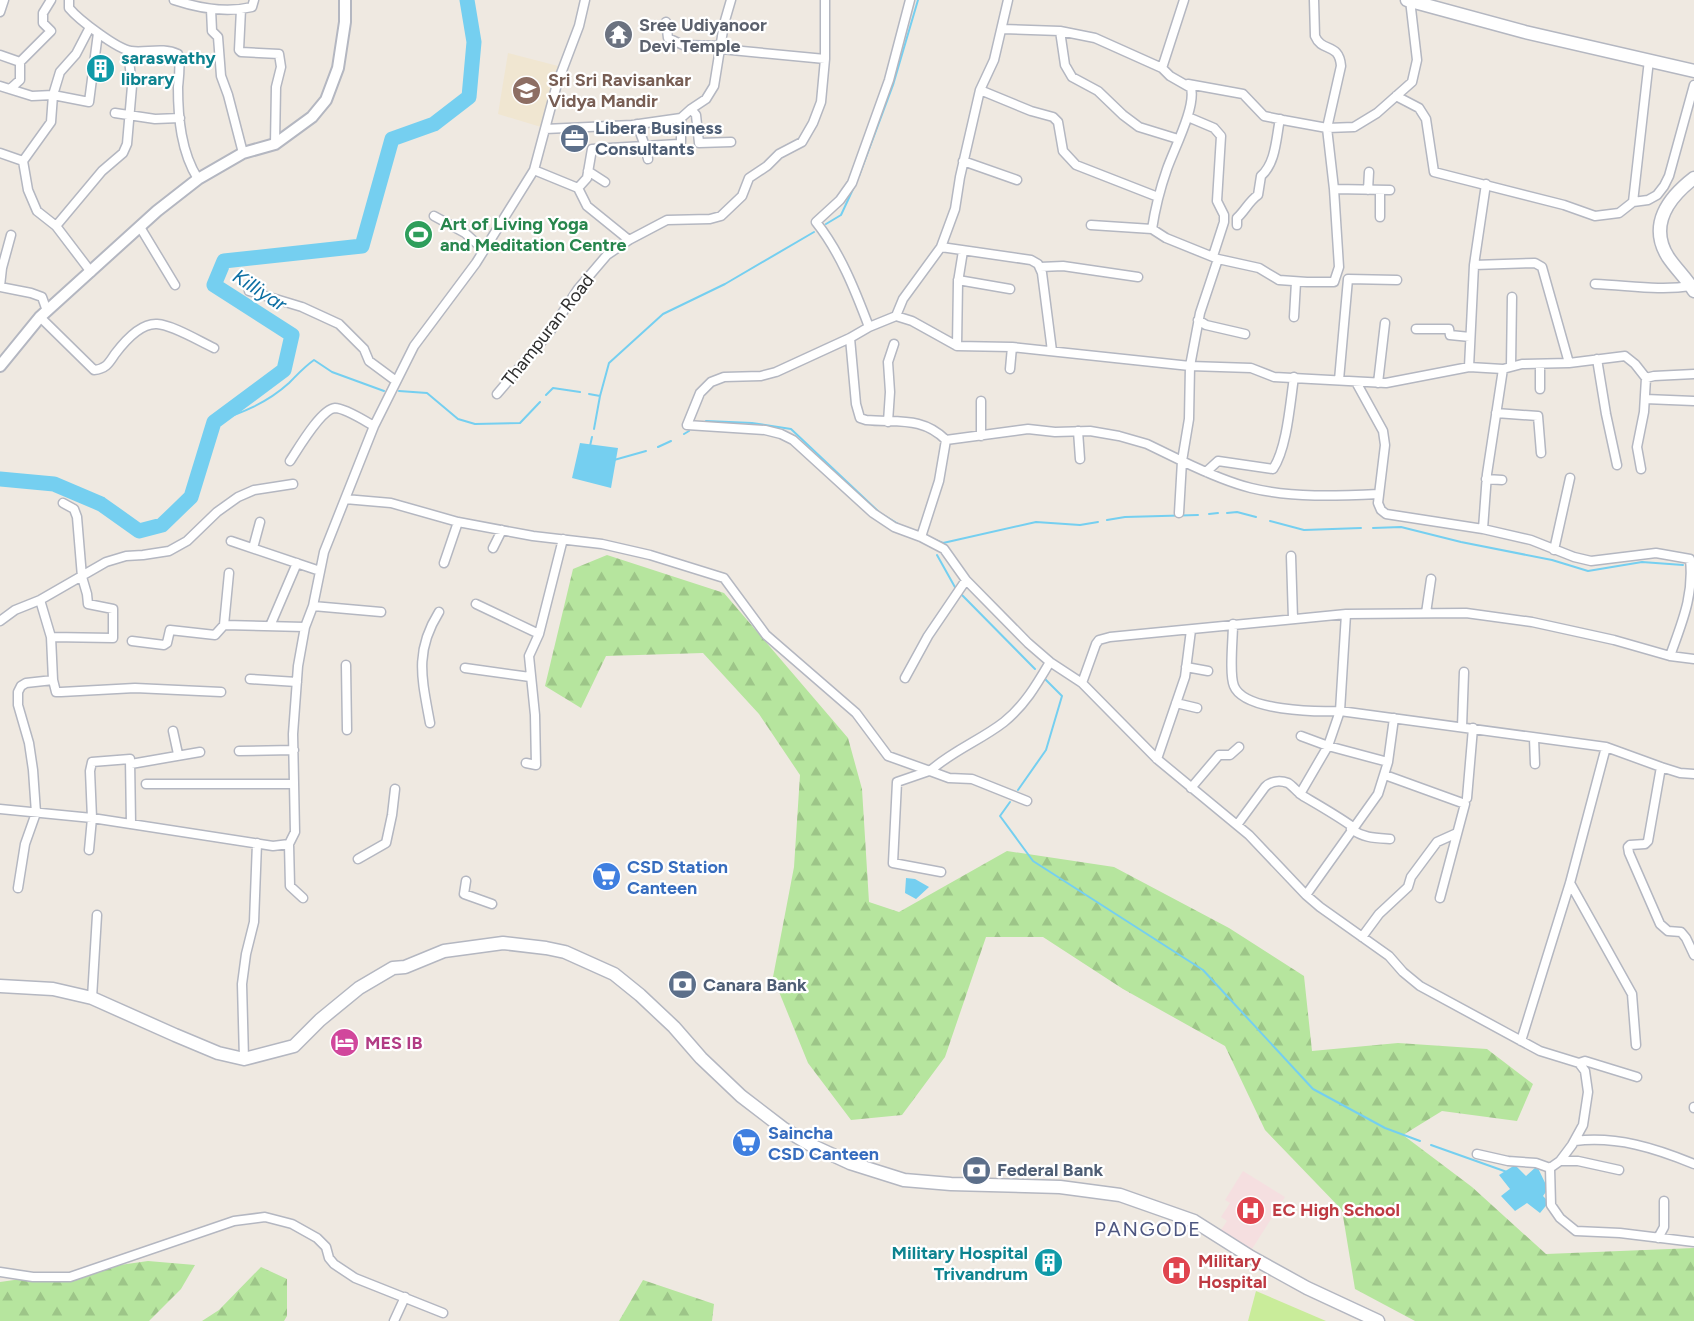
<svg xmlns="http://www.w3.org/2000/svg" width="1694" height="1321" font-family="Figtree,sans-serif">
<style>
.education{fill:#f0e6d1}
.medical{fill:#f5dfe0}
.forest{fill:url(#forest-firs)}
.pitch{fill:#c9ec9a}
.water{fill:#75cff0}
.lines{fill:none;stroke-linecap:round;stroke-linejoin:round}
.stream{stroke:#75cff0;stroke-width:2}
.river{stroke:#75cff0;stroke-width:15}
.minor-casing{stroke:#b4b7c1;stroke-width:11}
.tertiary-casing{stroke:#b4b7c1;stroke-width:14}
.secondary-casing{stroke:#b4b7c1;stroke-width:15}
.minor{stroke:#fff;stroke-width:8}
.tertiary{stroke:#fff;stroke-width:10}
.secondary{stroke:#fff;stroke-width:12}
.labels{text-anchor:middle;stroke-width:4.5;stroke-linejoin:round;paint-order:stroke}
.worship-label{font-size:18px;font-weight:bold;fill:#5b616d;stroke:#fff;text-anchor:start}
.culture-label{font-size:18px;font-weight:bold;fill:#0d838f;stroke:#fff;text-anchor:start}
.education-label{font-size:18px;font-weight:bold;fill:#785e54;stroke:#fff;text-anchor:start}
.service-label{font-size:18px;font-weight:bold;fill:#4e5e75;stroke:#fff;text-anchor:start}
.leisure-label{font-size:18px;font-weight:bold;fill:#27864d;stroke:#fff;text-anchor:start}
.street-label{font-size:18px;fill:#2e2e2e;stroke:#fff}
.shop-label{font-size:18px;font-weight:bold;fill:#366cbe;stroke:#fff;text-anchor:start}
.hotel-label{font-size:18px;font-weight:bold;fill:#b23c85;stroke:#fff;text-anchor:start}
.health-label{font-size:18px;font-weight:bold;fill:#be3a42;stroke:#fff;text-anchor:start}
.water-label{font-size:20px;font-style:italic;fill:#0d6fa3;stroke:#fff}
.neighbourhood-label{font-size:20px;letter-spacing:1.5px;fill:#4d5680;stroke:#fff}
</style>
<defs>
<pattern id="forest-firs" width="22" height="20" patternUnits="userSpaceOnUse" patternTransform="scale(1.5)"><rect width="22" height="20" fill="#b6e59e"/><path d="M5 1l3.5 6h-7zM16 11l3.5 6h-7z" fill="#9dc588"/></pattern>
</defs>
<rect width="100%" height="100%" fill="#efe9e1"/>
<path class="education" d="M508 53 558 66 541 127 498 114Z"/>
<path class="medical" d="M1243 1171 1285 1197 1252 1249 1221 1230 1227 1221 1221 1217 1230 1203 1225 1200Z"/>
<path class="forest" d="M607 555 724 593 848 738 862 789 869 902 899 912 1007 851 1114 867 1229 928 1304 976 1312 1051 1398 1043 1487 1049 1533 1084 1517 1121 1442 1111 1403 1135 1472 1187 1546 1254 1694 1248V1321H1415L1355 1289 1342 1210 1265 1130 1225 1046 1123 989 1043 937H986L945 1057 902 1115 851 1120 808 1063 773 977 794 867 800 775 759 714 703 653 606 656 581 708 545 686 573 569Z
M148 1261 195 1265 181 1289 149 1321H0V1282Z
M261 1267 287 1279V1316L284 1321H202L219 1310Z
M643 1280 714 1304 712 1321H619Z"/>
<path class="pitch" d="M1256 1291 1326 1321H1248Z"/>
<path class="water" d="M580 443 618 448 611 488 572 478Z
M906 878 915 879 929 887 916 899 905 893Z
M1515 1165 1526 1176 1537 1166 1548 1189 1543 1196 1549 1202 1540 1213 1527 1203 1515 1211 1501 1196 1510 1189 1499 1175Z"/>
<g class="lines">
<path class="stream" d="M859 176 893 85 918 0
M826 224 841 215 854 187
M399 391 427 393 458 419 475 424 520 423 540 402
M589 394 600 396 609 363 663 314 725 284 814 232
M546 395 553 388 580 392
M706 421 752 423 791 429 880 513 900 525
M214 422C242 413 267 403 289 383 298 374 304 367 314 360L332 372 384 391
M594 429 600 396
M684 434 689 431
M590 446 592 437
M658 447 671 441
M614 460 646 451
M1227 513 1237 512 1256 517
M1209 514 1218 513
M1107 520 1125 517 1198 515
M1270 521 1304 530 1361 528
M1373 528 1401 527 1461 542 1552 560 1588 571 1642 562 1683 565
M933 539 943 543 1036 522 1080 525 1098 522
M937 555 956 589
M960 593 1035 669
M1018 790 1046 750 1062 696 1045 679
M1010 802 1000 816 1033 861 1203 970 1313 1089 1385 1128 1420 1141
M1431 1145 1507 1172"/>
<path class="river" d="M0 479 54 484 101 504 139 531 162 525 191 497 214 422 284 370 292 335 214 285 224 261 362 246 392 139 434 124 469 97 474 42 467 0"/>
<defs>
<path id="minor" d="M69 0V8C79 20 117 49 131 51 146 53 163 47 178 54 181 64 179 76 178 87 178 118 181 152 198 179
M174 0C198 8 227 13 252 7L254 0
M211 9 212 31 218 37 221 76 228 95 243 153
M241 9 239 50 241 52 279 54 281 67 276 87 275 144
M0 12 4 0
M666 22 668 38 683 45 721 46
M1002 29 1060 31 1095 38 1162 68
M1060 31 1065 65 1072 77 1098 91 1123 115 1139 127 1178 139
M721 49 825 59
M0 55 20 62
M1188 84 1243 94 1264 116 1283 120 1327 128 1354 127 1377 113 1412 82 1417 60 1410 0
M0 86 32 96 53 95 89 102 98 33
M10 89 20 80V62L51 31 43 23V13L51 0
M980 90 1031 111 1053 117 1058 122 1063 151 1076 165 1158 197
M1396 96 1419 108 1426 119 1434 172 1564 205 1595 216 1619 213 1633 202 1648 200 1657 195 1664 186 1669 176 1694 85
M691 109 696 115 699 143 731 142
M115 113 155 119 180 118
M1188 117 1214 128 1221 136 1217 201 1224 215V222L1213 256
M637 124 645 146 648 159
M545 129 632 125 681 118 691 109 706 99 714 86 724 24 731 0
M0 153 23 161 28 190 37 211 56 226 91 272
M23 161 51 122 53 95 60 72 76 54 89 29
M963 161 1017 180
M534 170 578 188 587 206 629 240
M588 171 605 182
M578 188 587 178 592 149 679 144 681 142V118
M1334 189 1390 190
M1368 190 1369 172
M1380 190V217
M1633 202 1649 60
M434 216 465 233 484 250
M1091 225 1152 229
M1237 225V218C1245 211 1249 201 1258 195L1261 176C1276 163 1276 138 1280 119
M56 226 102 171 123 153 127 144 132 86 128 51
M140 227 175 285
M941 247 1031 260 1038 264 1042 273 1052 351
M1218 259 1259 268 1279 280 1307 282H1334L1339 267 1334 189 1327 128 1341 66C1339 42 1322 53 1315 36L1314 0
M1474 265 1535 263 1542 267 1569 363
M1040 267 1063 266 1138 277
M958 280 1010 289
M1595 284C1627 285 1659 291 1691 286
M0 286 2 268 11 235
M0 287 31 293 42 297 47 311
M249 291 302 307 339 324 364 349 369 361 396 381
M896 316 903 299 941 247 955 209 960 177 980 90 994 60 1008 0
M40 317 94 370C106 369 109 363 115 354 124 342 140 323 157 324 173 325 199 341 214 348
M1294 317 1296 282
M1198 320 1206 325 1245 334
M869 327C855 290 840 252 816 222L840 200 852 183 889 80 910 0
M1416 329H1449L1450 335 1470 337
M850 338 856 404 860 418 866 420C897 423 922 416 946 440
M957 346 958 282 963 251
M1597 359 1606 414 1617 465
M1511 366 1512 297
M1469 367 1474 265 1486 184
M1010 369 1012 347
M1694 374 1654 376 1646 378 1635 364 1625 356 1569 363 1522 364 1503 369 1469 367 1386 383 1274 377 1251 368 1190 366 1189 419 1182 461 1147 444 1119 436 1090 431 1055 432 1028 429 946 440 939 481 921 537 944 549 966 580 1028 643 1050 662 1082 683 1157 759 1249 835 1306 895 1320 907 1389 956 1403 972 1420 986 1540 1051 1579 1063 1585 1071 1588 1092 1583 1125 1572 1145 1560 1161 1550 1168 1551 1205 1560 1218 1576 1231 1620 1233 1694 1242
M1339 380 1348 279 1397 280
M1356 382 1383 431 1385 445 1378 503 1381 510 1386 514 1483 529 1531 540 1574 557 1591 561 1656 553 1690 559C1694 596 1682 622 1670 656L1694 659
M1378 383 1385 323
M1540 389V364
M497 394 549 333 578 289 607 255 629 240 667 220 710 219 721 216 742 196 749 178 767 166 779 154 802 142 813 123 821 102 825 59V0
M1645 399 1694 401
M1496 413 1538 416 1541 453
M888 422 890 392 888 362 894 344
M1078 431 1080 459
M981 436V401
M290 461C298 449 321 409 335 408 345 408 365 421 374 426
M1641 469 1637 447 1644 412 1646 378
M1206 472 1218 461 1273 469C1287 448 1290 404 1294 377
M1486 479 1502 480
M345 499 374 426 414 346 476 263 534 170 557 84 579 26 585 0
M1179 513 1182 461C1205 472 1227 482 1251 488 1292 498 1337 496 1379 494
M1483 529 1487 474 1503 369
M921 537 894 527 873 513 793 440 781 434 765 430 687 425 700 393 711 382 724 377 761 376 776 372 850 338 869 327 896 316 912 321 957 346 1012 347 1190 366 1200 313 1218 259 1166 238 1152 229C1155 209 1160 189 1167 169 1174 149 1196 107 1191 88L1170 76 1162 68 1184 0
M231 541 320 571
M253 548 260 522
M493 548 502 530
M1554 550 1570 478
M1291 556 1293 619
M444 563 458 522
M40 600 51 637 53 680
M476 604 539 634 563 539
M313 606 381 612
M1426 613 1431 579
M1346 614 1340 711 1606 747 1661 767 1680 773 1694 774
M0 621 15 610 40 600 106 562 126 556 143 555 169 551 187 541 217 512 238 497 254 490 293 484
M1233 624C1233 639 1229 674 1234 686 1244 711 1316 712 1340 711L1328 746 1300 794
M224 625 229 573
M270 626 297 563
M51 637 113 638V609L88 604 87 594 82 577 77 517 74 509 63 503
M132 641 164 645 167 643 170 630 215 635 224 625 305 627
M346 665 347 730
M1186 667 1208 671
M465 668 530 677
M905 678 928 636 966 580
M250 679 297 682
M1082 683 1096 644 1099 640 1110 637 1346 614 1466 613 1532 622 1614 640 1670 656
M1176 703 1197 708
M430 723C422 679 414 652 439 612
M1462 727 1464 672
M173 731 178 754
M1301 736 1328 746 1388 762
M1534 738 1535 764
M239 751 294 750
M1157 759 1185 677 1191 630
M526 763 536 765 535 715 529 656 539 634
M131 764 200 752
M1661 767 1648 841 1645 844 1630 845 1628 847 1629 853 1660 924 1668 931 1681 932 1686 938 1694 955
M929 771 897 782 893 863 941 872
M1385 775 1465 804 1440 898
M146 784H294
M1191 788 1219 755H1230L1239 747
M1467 798 1473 728
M1027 801 972 779 949 778 930 771C952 751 981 740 1004 722 1025 705 1037 684 1050 662
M0 809 92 818 273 846 289 844 295 832 293 734 298 666 305 627 313 606 324 552 345 499 391 503 458 522 533 536 602 544 650 555 724 578 766 635 856 713 888 756 930 771
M1237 825 1265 787C1271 781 1280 780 1288 783 1293 786 1297 792 1303 796 1320 806 1336 815 1353 827
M1351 829C1364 838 1374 838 1390 839
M289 844 290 886 303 898
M89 850 92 818 90 771 92 762 130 759 131 824
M358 859 386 843 392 815 395 789
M466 881 464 894 492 904
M1570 883 1632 994 1636 1045
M18 888 25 844 36 813 33 770 29 743 18 705V692L21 686 26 683 53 680 56 692H61L135 688 221 692
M1306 895 1378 794 1388 762 1394 718
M1362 937 1379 914 1408 887 1411 877 1437 842 1457 833
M92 998 97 915
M1521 1041 1570 883 1606 747
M244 1059 242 984 246 954 254 922 257 843
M1579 1063 1585 1061 1637 1077
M1694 1107V1108
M1575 1141C1617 1136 1655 1148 1694 1164
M1477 1154 1508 1161 1536 1163 1550 1168
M1560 1161H1578L1619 1170
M1658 1238 1664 1227V1201
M0 1272 33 1277H70L234 1221 265 1217 292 1224 317 1238 326 1247 329 1258 334 1264 355 1278 443 1313
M394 1321 405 1297"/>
<path id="tertiary" d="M0 366 40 317 157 211 198 179 243 153 275 144 312 117 326 100 338 68 345 22V0"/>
<path id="secondary" d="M1407 0 1525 32 1694 71
M1694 178C1668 198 1648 225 1668 257 1676 269 1687 279 1694 291
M0 986 53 989 92 998 175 1035 218 1053 244 1059 294 1046 320 1020 359 988 393 968 405 967 444 951 503 943 546 948 565 952 614 974 640 995 674 1027 701 1058 741 1096 784 1129 811 1145 850 1163 904 1180 951 1184 1060 1187 1120 1195 1194 1221 1251 1257 1307 1288 1378 1321"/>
</defs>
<use href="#minor" class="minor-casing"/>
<use href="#tertiary" class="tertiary-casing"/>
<use href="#secondary" class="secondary-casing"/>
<use href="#minor" class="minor"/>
<use href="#tertiary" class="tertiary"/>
<use href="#secondary" class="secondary"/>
</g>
<defs>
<symbol id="temple-disc" viewBox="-11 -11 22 22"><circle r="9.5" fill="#6b7280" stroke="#fff"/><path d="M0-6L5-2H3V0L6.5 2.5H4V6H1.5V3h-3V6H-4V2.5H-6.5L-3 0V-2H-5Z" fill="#fff"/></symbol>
<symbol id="building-disc" viewBox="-11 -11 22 22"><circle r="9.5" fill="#0f9aa8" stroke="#fff"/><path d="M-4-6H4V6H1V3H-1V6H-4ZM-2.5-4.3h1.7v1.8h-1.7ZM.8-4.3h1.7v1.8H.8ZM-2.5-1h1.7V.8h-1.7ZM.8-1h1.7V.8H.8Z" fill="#fff"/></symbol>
<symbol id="school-disc" viewBox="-11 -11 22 22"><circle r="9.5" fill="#8d6e63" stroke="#fff"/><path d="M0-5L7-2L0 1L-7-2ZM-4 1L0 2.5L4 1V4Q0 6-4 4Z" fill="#fff"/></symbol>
<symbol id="office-disc" viewBox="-11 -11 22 22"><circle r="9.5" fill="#5c6f8a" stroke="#fff"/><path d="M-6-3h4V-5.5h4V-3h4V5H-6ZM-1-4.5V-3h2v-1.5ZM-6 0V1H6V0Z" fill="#fff"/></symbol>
<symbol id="stadium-disc" viewBox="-11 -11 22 22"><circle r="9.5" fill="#2e9e5b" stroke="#fff"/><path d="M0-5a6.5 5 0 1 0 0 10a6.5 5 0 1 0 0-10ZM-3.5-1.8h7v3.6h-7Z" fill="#fff"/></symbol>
<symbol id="supermarket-disc" viewBox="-11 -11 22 22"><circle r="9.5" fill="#3f7fe0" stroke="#fff"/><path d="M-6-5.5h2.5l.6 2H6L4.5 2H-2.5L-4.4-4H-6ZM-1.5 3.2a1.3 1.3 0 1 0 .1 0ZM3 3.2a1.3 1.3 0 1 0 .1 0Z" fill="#fff"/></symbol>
<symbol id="bank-disc" viewBox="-11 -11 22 22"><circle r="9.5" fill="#5c6f8a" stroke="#fff"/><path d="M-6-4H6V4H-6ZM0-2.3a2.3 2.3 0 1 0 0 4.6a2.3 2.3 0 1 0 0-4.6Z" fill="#fff"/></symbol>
<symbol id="hotel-disc" viewBox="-11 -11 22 22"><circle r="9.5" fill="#d1479c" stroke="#fff"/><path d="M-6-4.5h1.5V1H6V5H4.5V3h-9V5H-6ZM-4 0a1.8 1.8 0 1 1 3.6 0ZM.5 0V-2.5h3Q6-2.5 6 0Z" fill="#fff"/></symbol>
<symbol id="hospital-disc" viewBox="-11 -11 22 22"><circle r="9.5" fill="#e0444e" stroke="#fff"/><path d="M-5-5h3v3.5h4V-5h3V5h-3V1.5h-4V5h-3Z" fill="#fff"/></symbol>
</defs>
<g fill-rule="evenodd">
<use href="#temple-disc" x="602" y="18" width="33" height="33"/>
<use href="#building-disc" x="84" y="52" width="33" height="33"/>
<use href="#school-disc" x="510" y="74" width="33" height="33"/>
<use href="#office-disc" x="558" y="122" width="33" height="33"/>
<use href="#stadium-disc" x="402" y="218" width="33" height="33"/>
<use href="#supermarket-disc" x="590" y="860" width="33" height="33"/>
<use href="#bank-disc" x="666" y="968" width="33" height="33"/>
<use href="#hotel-disc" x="328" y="1026" width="33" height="33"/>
<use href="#supermarket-disc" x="730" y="1126" width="33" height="33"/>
<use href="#bank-disc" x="960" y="1154" width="33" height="33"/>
<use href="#hospital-disc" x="1234" y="1194" width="33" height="33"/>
<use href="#building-disc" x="1032" y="1246" width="33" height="33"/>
<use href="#hospital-disc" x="1160" y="1254" width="33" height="33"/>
</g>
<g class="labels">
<g class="worship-label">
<text x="639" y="31">Sree Udiyanoor<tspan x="639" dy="21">Devi Temple</tspan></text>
</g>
<g class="culture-label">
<text x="121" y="64">saraswathy<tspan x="121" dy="21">library</tspan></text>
<text x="1028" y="1259" text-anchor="end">Military Hospital<tspan x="1028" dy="21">Trivandrum</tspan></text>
</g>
<g class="education-label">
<text x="548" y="86">Sri Sri Ravisankar<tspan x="548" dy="21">Vidya Mandir</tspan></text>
</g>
<g class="service-label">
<text x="595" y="134">Libera Business<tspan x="595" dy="21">Consultants</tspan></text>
<text x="703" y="991">Canara Bank</text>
<text x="997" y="1176">Federal Bank</text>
</g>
<g class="leisure-label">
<text x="440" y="230">Art of Living Yoga<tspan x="440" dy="21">and Meditation Centre</tspan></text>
</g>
<g class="street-label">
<text transform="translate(548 330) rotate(-52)" y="6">Thampuran Road</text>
</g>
<g class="shop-label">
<text x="627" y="873">CSD Station<tspan x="627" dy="21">Canteen</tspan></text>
<text x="768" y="1139">Saincha<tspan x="768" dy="21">CSD Canteen</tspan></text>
</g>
<g class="hotel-label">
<text x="365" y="1049">MES IB</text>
</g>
<g class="health-label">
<text x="1272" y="1216">EC High School</text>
<text x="1198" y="1267">Military<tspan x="1198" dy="21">Hospital</tspan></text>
</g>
<g class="water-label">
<text transform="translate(260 290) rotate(33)" y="7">Killiyar</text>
</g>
<g class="neighbourhood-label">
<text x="1148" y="1236">PANGODE</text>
</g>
</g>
</svg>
